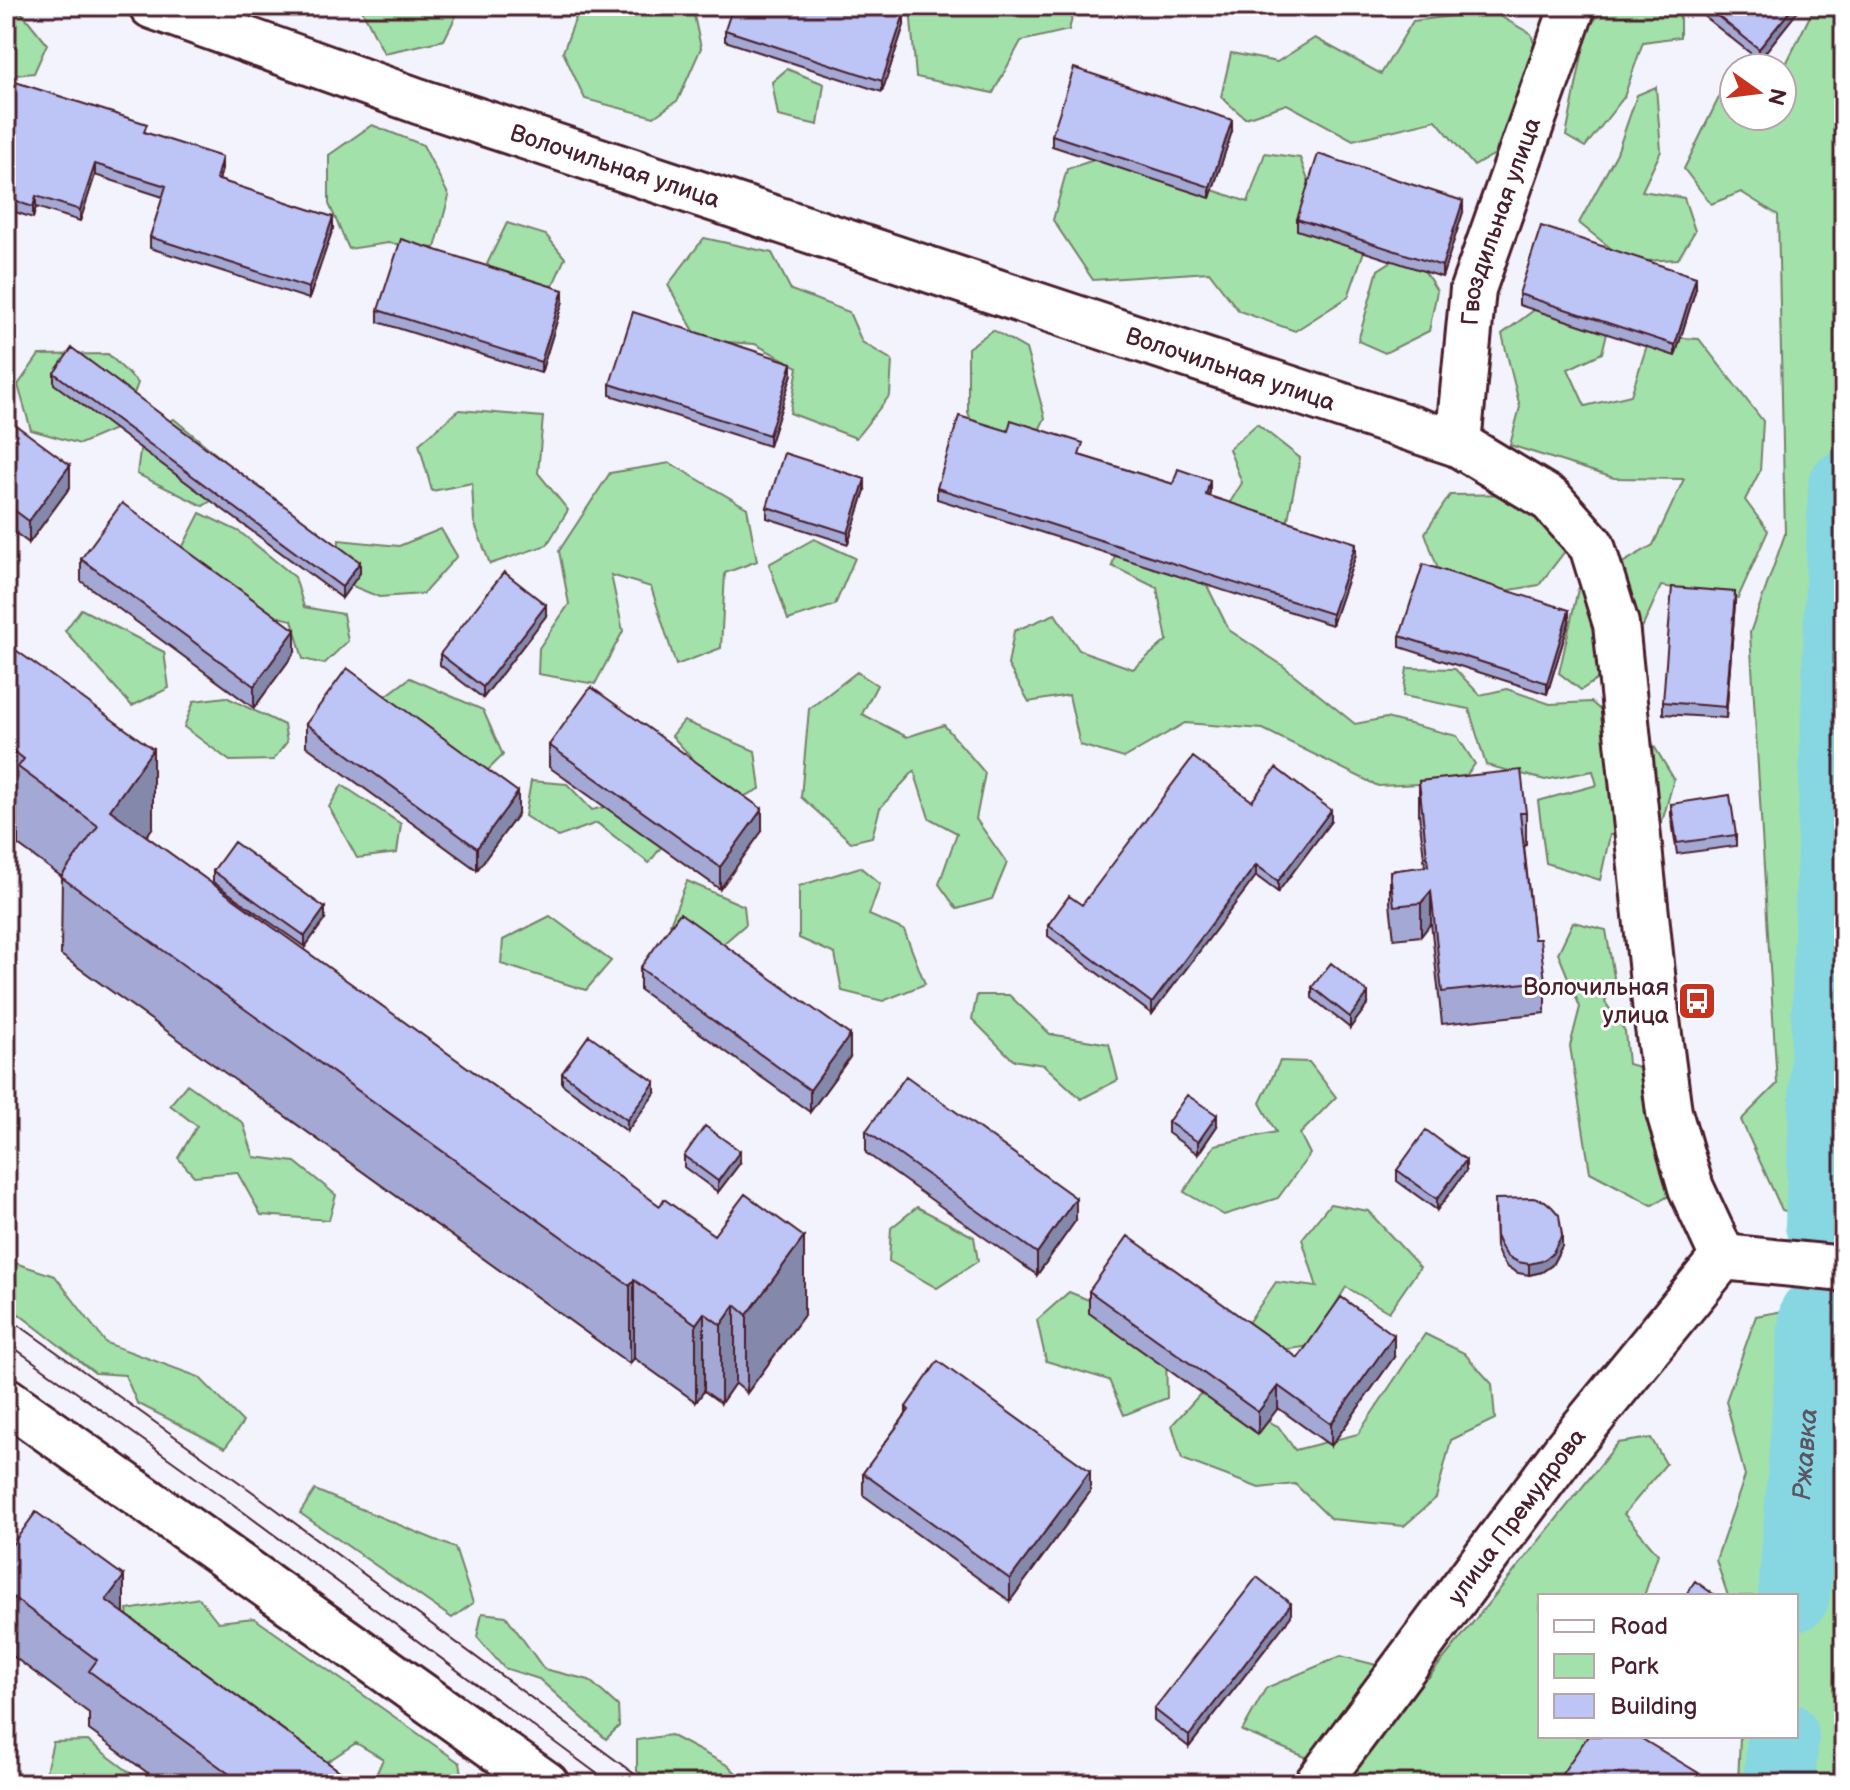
<svg xmlns="http://www.w3.org/2000/svg" width="1850" height="1790" font-family="'Balsamiq Sans',sans-serif">
<style>
.green{fill:#a2e1aa;stroke:#76806a;stroke-width:2}
.lines{fill:none;stroke-linecap:round;stroke-linejoin:round}
.river{stroke:#87d7e3;stroke-width:72}
.minor-casing{stroke:#4a1f2b;stroke-width:50}
.minor{stroke:#fff;stroke-width:44}
.tram{stroke:#4a1f2b;stroke-width:2}
.wall{fill:#a3a9d4;stroke:#4a1f2b;stroke-width:2}
.shaded-wall{fill:#8489ac;stroke:#4a1f2b;stroke-width:2}
.building{fill:#bdc4f6;stroke:#4a1f2b;stroke-width:2}
.labels{text-anchor:middle;stroke-width:6;stroke-linejoin:round;paint-order:stroke}
.street-label{font-size:24px;fill:#4a1f2b;stroke:#fff}
.poi-label{font-size:24px;fill:#4a1f2b;stroke:#fff;text-anchor:end}
.water-label{font-size:26px;font-style:italic;fill:#5c5662;stroke:#fff}
</style>
<rect width="100%" height="100%" fill="#f2f3fd"/>
<filter id="ink" filterUnits="userSpaceOnUse"><feTurbulence type="fractalNoise" baseFrequency=".0125" numOctaves="2"/><feDisplacementMap in="SourceGraphic" scale="16" xChannelSelector="R" yChannelSelector="G"/><feConvolveMatrix kernelMatrix="1 2 1 2 8 2 1 2 1" color-interpolation-filters="sRGB"/></filter>
<g filter="url(#ink)">
<path class="green" d="M360 6H461L444 40 384 53Z
M580 6H692L701 48 678 100 654 117 585 99 563 52Z
M904 6H1075L1069 30 1021 41 993 93 916 77 910 8Z
M1606 6H1680V37L1643 42 1624 97 1585 147 1566 136 1587 30Z
M1810 6H1844V1054L1837 1064 1844 1069V1229L1782 1210 1741 1120 1777 1084 1750 633 1785 534 1778 215 1741 192 1711 204 1684 169 1726 83 1734 81V116H1782V72L1811 14Z
M17 7 47 44 34 73 6 76V10Z
M1491 11 1531 34 1542 68 1514 143 1474 166 1436 120 1353 140 1287 104 1245 118 1221 97 1231 53 1277 62 1315 38 1381 74 1413 21Z
M787 69 824 84 818 125 778 116 772 82Z
M1656 87 1661 151 1642 191 1684 198 1695 231 1678 259 1628 262 1579 223 1617 153 1637 95Z
M372 125 423 145 449 196 435 248 388 243 349 249 329 204V155Z
M1133 147 1165 174 1248 202 1265 153 1300 158 1320 214 1370 234 1348 297 1295 331 1239 311 1209 272 1093 280 1053 220 1067 169Z
M507 223 546 235 565 258 553 285 515 298 487 264Z
M704 238 772 253 791 290 849 312 862 342 892 360 890 395 856 438 790 413 798 367 755 344 699 340 668 285Z
M1411 249 1437 291 1429 331 1385 353 1358 341 1378 270Z
M1557 293 1613 309 1602 353 1568 369 1585 406 1631 395 1650 336 1699 339 1763 421 1760 471 1745 500 1768 531 1738 598 1661 586 1628 659 1581 690 1559 673 1578 589 1653 545 1684 479 1614 478 1510 445 1520 407 1502 334Z
M993 330 1026 349 1045 418 1025 459 986 462 968 412V348Z
M108 354 138 383 122 426 80 444 31 430 18 385 39 355Z
M459 410 543 417 538 473 568 510 547 545 490 564 474 522 472 483 432 491 419 444Z
M174 419 223 460V493L203 506 137 474 142 435Z
M1257 424 1300 458 1288 519 1271 552 1211 533 1242 483 1229 449Z
M670 463 747 508 757 561 725 573 721 648 676 665 651 587 611 575 623 631 595 684 538 674 539 648 569 604 559 551 610 473Z
M1135 485 1186 543 1229 630 1282 665 1355 724 1386 718 1457 736 1475 764 1461 782 1378 786 1263 729 1185 723 1124 758 1080 745 1069 695 1029 702 1008 665 1014 631 1055 614 1079 650 1133 669 1167 640 1157 588 1112 566Z
M1527 494 1575 538 1539 585 1499 592 1438 569 1425 533 1450 495Z
M200 513 240 532 295 577 304 607 343 614 348 641 324 664 303 659 292 620 249 610 179 554Z
M441 529 457 556 423 594 379 597 336 579 339 540 399 546Z
M814 539 855 558 835 605 788 620 769 564Z
M81 609 164 652 169 688 132 706 65 631Z
M1407 668 1455 669 1480 695 1507 689 1550 704 1591 702 1617 724 1643 728 1674 779 1659 833 1610 835 1600 880 1546 863 1538 801 1597 785 1593 771 1545 780 1486 765 1469 709 1403 696Z
M857 672 877 685 862 714 907 737 944 725 985 773 976 819 1007 863 992 899 957 909 939 884 957 833 929 818 914 771 880 808 872 837 851 842 801 797 809 709Z
M410 678 483 710 503 755 488 770 430 749 386 696Z
M226 697 284 725 287 742 273 760 230 761 184 727 194 701Z
M684 721 755 751 760 789 732 802 672 736Z
M531 781 567 784 592 810 648 797 680 822 649 863 597 823 558 837 525 816Z
M342 785 401 824 397 853 357 858 329 807Z
M860 867 880 884 869 915 904 930 925 984 883 1001 842 991 835 954 799 938V886Z
M687 881 744 906 746 924 716 950 670 924Z
M550 916 611 961 586 990 501 964 503 940Z
M1573 922 1606 930 1614 977 1605 1002 1625 1031 1628 1064 1683 1079 1700 1179 1652 1205 1590 1172 1570 1046 1580 1007 1558 953Z
M977 995H1009L1050 1034 1109 1044 1118 1080 1081 1099 1044 1065 1013 1060 972 1019Z
M1280 1061 1309 1062 1336 1097 1300 1134 1310 1154 1278 1198 1224 1215 1184 1192 1215 1145 1276 1132 1260 1103Z
M187 1084 243 1123 254 1157 295 1162 336 1195 329 1220 261 1215 237 1172 194 1176 178 1158 197 1126 170 1105Z
M1330 1204 1368 1211 1420 1267 1389 1312 1346 1287 1311 1346 1274 1351 1248 1323 1276 1282 1317 1287 1302 1239Z
M917 1207 974 1237 978 1261 937 1288 889 1261 891 1228Z
M6 1260 55 1276 106 1343 199 1377 243 1422 225 1448 137 1403 125 1375 95 1373 6 1304Z
M1069 1292 1106 1307 1166 1353 1167 1398 1124 1415 1109 1380 1046 1361 1037 1320Z
M1832 1302 1844 1315V1784H1738L1740 1736H1796V1596H1728L1716 1560 1745 1476 1726 1401 1756 1316Z
M1425 1334 1464 1353 1492 1384 1495 1419 1451 1440 1436 1498 1404 1526 1331 1519 1295 1484 1259 1488 1182 1459 1172 1425 1202 1392 1278 1426 1295 1450 1358 1434Z
M1651 1438 1666 1464 1624 1514 1658 1554 1644 1596H1540V1736H1611L1576 1784H1359V1779L1242 1731 1266 1688 1341 1656 1428 1678 1618 1443Z
M315 1490 455 1548 473 1603 452 1618 300 1513Z
M199 1598 218 1622 254 1618 460 1763 464 1784H372L383 1759 356 1743 316 1769 133 1657 127 1610Z
M482 1613 506 1616 544 1669 589 1680 618 1706 619 1726 606 1739 539 1679 504 1668 477 1637Z
M670 1735 729 1766 747 1784H657L637 1771V1740Z
M88 1741 145 1784H43L53 1742Z"/>
<g class="lines">
<g class="river">
<path d="M1821 1225 1844 486"/>
<path id="s1" d="M1794 1596 1815 1315"/>
<path d="M1779 1784 1783 1736"/>
</g>
<defs>
<g id="minor">
<path id="s2" d="M152 6 418 101 1458 444 1551 500 1592 546 1616 624 1656 1012 1669 1112 1691 1188 1723 1257"/>
<path id="s3" d="M1458 444 1473 289 1573 6"/>
<path d="M1723 1257 1844 1269"/>
<path d="M6 1400 546 1784"/>
<path id="s4" d="M1317 1784 1567 1448 1723 1257"/>
</g>
</defs>
<use href="#minor" class="minor-casing"/>
<use href="#minor" class="minor"/>
<path class="tram" d="M6 1316 250 1490 648 1784
M6 1342 238 1508 611 1784"/>
</g>
<path class="wall" d="M621 6H654L651 16Z
M1691 6H1802L1759 60Z
M904 25 882 92 725 41V30Z
M6 79 147 133 222 169 219 180 333 228 309 299 150 248V237L163 197 95 175 80 221 36 207 33 218 6 209Z
M1232 131 1210 198 1052 146V135Z
M1463 212 1442 277 1297 230V219Z
M1696 288 1675 356 1519 305V294Z
M563 301 541 373 378 322V310Z
M54 373 360 573 342 598 54 384Z
M792 374 769 446 610 395V384Z
M6 418 70 487 29 543 6 526Z
M1082 456 1173 484 1210 491 1209 496 1356 554 1332 625 937 499V488Z
M865 490 848 544 767 518V507Z
M81 559 295 652 254 708 81 581Z
M1735 603 1726 718 1663 714V702Z
M546 616 483 698 440 665V654Z
M1569 622 1547 694 1400 647V636Z
M6 643 153 827 146 836 804 1315 747 1393 735 1383 721 1403 704 1391 696 1402 634 1358 630 1364 61 955 62 877 18 845V832L6 823Z
M306 724 518 814 477 870 306 746Z
M549 745 762 831 720 889 549 767Z
M1419 781 1526 813V845H1524L1534 939 1545 981V1013L1442 1024 1431 923 1421 936 1394 939 1390 903V871L1425 867 1419 814Z
M1252 801 1331 821 1278 892 1256 876 1152 1014 1048 936V925Z
M1671 804 1736 835V846L1677 854 1671 815Z
M213 871 325 919 305 947 213 882Z
M640 968 850 1057 810 1112 640 990Z
M1312 987 1368 1004 1350 1028 1312 998Z
M562 1073 655 1093 627 1131 562 1084Z
M1168 1122 1217 1126 1198 1154 1168 1133Z
M866 1131 1076 1220 1037 1275 866 1153Z
M684 1156 740 1163 718 1192 684 1167Z
M1397 1170 1466 1171 1437 1210 1397 1181Z
M1495 1210 1562 1246 1552 1265 1542 1272 1529 1275 1518 1273 1507 1267 1500 1257 1496 1247Z
M1089 1291 1298 1358 1394 1357 1331 1446 1278 1408 1258 1434 1089 1313Z
M906 1407 1090 1492 1010 1601 863 1495V1473L906 1414Z
M6 1553 124 1613 357 1784H163L89 1730V1713L6 1651Z
M1291 1616 1189 1747 1154 1720V1709Z"/>
<path class="shaded-wall" d="M1794 6H1802L1759 60V49Z
M904 14V25L882 92V81Z
M1232 120V131L1210 198V187Z
M222 157V169L216 191V179Z
M95 164V175L80 221V210Z
M36 196V207L33 218V207Z
M1463 201V212L1442 277V266Z
M333 217V228L309 299V288Z
M1696 277V288L1675 356V345Z
M563 290V301L541 373V362Z
M792 363V374L769 446V435Z
M70 465V487L29 543V521Z
M865 479V490L848 544V533Z
M1210 480V491L1206 506V495Z
M1356 543V554L1332 625V614Z
M360 562V573L342 598V587Z
M1735 592V603L1726 718V707Z
M546 605V616L483 698V687Z
M1569 610V622L1547 694V683Z
M295 630V652L254 708V686Z
M153 749V827L110 888V810Z
M518 792V814L477 870V848Z
M762 809V831L720 889V867Z
M1331 810V821L1278 892V881Z
M1256 865V876L1152 1014V1003Z
M1431 891V923L1421 936V903Z
M325 908V919L305 947V936Z
M1368 993V1004L1350 1028V1017Z
M850 1035V1057L810 1112V1090Z
M655 1082V1093L627 1131V1120Z
M1217 1115V1126L1198 1154V1142Z
M740 1151V1163L718 1192V1181Z
M1466 1160V1171L1437 1210V1199Z
M1076 1198V1220L1037 1275V1253Z
M1562 1235V1246L1552 1265 1542 1272 1529 1275V1264Z
M804 1237V1315L747 1393V1315Z
M634 1280V1358L630 1364V1286Z
M735 1305V1383L721 1403V1325Z
M704 1313V1391L696 1402V1324Z
M1394 1335V1357L1331 1446V1424Z
M1278 1386V1408L1258 1434V1412Z
M1090 1471V1492L1010 1601V1579Z
M124 1576V1635L106 1600Z
M1291 1604V1616L1189 1747V1736Z"/>
<path class="building" d="M733 6H880L904 14 882 81 725 30Z
M1705 6H1794L1759 49Z
M1074 68 1232 120 1210 187 1052 135Z
M6 79 147 124 144 132 222 157 216 179 333 217 309 288 150 237 166 186 95 164 80 210 36 196 33 207 6 198Z
M1318 154 1463 201 1442 266 1297 219Z
M1541 226 1696 277 1675 345 1519 294Z
M401 239 563 290 541 362 378 310Z
M633 312 792 363 769 435 610 384Z
M72 348 360 562 342 587 54 373Z
M959 416 1008 431 1011 420 1083 443 1079 455 1173 484 1178 469 1210 480 1206 495 1356 543 1332 614 937 488Z
M6 418 70 465 29 521 6 504Z
M784 453 865 479 848 533 767 507Z
M122 503 295 630 254 686 81 559Z
M1423 564 1569 610 1547 683 1400 636Z
M504 572 546 605 483 687 440 654Z
M1672 587 1735 592 1726 707 1663 702Z
M6 643 153 749 110 810 660 1206 664 1199 714 1235 745 1194 804 1237 747 1315 735 1305 721 1325 704 1313 696 1324 634 1280 630 1286 61 877 98 826 18 767 24 759 6 745Z
M347 668 518 792 477 848 306 724Z
M591 687 762 809 720 867 549 745Z
M1193 757 1252 801 1276 768 1331 810 1278 881 1256 865 1152 1003 1048 925 1069 896 1082 905Z
M1521 770 1526 813H1520L1534 939H1540L1545 981 1442 992 1431 891 1421 903 1394 906 1390 871 1428 866 1419 781Z
M1730 795 1736 835 1677 843 1671 804Z
M234 842 325 908 305 936 213 871Z
M680 913 850 1035 810 1090 640 968Z
M1331 963 1368 993 1350 1017 1312 987Z
M589 1035 655 1082 627 1120 562 1073Z
M906 1076 1076 1198 1037 1253 866 1131Z
M1187 1095 1217 1115 1198 1142 1168 1122Z
M705 1126 740 1151 718 1181 684 1156Z
M1426 1130 1466 1160 1437 1199 1397 1170Z
M1533 1198 1545 1201 1552 1207 1559 1215 1562 1235 1552 1254 1542 1261 1529 1264 1518 1262 1507 1256 1500 1245 1496 1236 1495 1199Z
M1128 1236 1298 1358 1341 1297 1394 1335 1331 1424 1278 1386 1258 1412 1089 1291Z
M938 1361 1090 1471 1010 1579 863 1473 909 1410 906 1407Z
M36 1512 124 1576 106 1600 357 1784H243L89 1671 97 1660 6 1592V1553Z
M1257 1577 1291 1604 1189 1736 1154 1709Z
M1695 1581 1716 1596H1685Z
M1588 1736H1637L1717 1784H1555Z"/>
</g>
<defs>
<symbol id="bus-square" viewBox="-11 -11 22 22"><rect x="-9" y="-9" width="18" height="18" rx="4" fill="#c8321e" stroke="#fff"/><path d="M-5-6H5V4H4V6H2V4H-2V6H-4V4H-5ZM-3.5-4V0h7V-4ZM-3.5 1.2v1.5H-2V1.2ZM2 1.2v1.5H3.5V1.2Z" fill="#fff"/></symbol>
</defs>
<g fill-rule="evenodd">
<use href="#bus-square" x="1675" y="979" width="44" height="44"/>
</g>
<g class="labels">
<g class="street-label">
<text dy="8" stroke="none"><textPath href="#s2" startOffset="490">Волочильная улица</textPath></text>
<text dy="8" stroke="none"><textPath href="#s3" startOffset="228">Гвоздильная улица</textPath></text>
<text dy="8" stroke="none"><textPath href="#s2" startOffset="1138">Волочильная улица</textPath></text>
<text dy="8" stroke="none"><textPath href="#s4" startOffset="334">улица Премудрова</textPath></text>
</g>
<g class="poi-label">
<text x="1669" y="995">Волочильная<tspan x="1669" dy="28">улица</tspan></text>
</g>
<g class="water-label">
<text dy="9" stroke="none"><textPath href="#s1" startOffset="142">Ржавка</textPath></text>
</g>
</g>
<rect width="1850" height="1790" fill="none" stroke="#fff" stroke-width="32"/>
<rect x="16" y="16" width="1818" height="1758" fill="none" stroke="#4a1f2b" stroke-width="3" filter="url(#ink)"/>
<rect x="1538" y="1594" width="260" height="144" fill="#ffffff" stroke="#b7a5aa" stroke-width="2"/>
<rect x="1554" y="1620" width="40" height="12" fill="#ffffff" stroke="#b7a5aa" stroke-width="2"/>
<text x="1610" y="1634" font-size="24" fill="#4a1f2b">Road</text>
<rect x="1554" y="1654" width="40" height="24" fill="#a2e1aa" stroke="#b7a5aa" stroke-width="2"/>
<text x="1610" y="1674" font-size="24" fill="#4a1f2b">Park</text>
<rect x="1554" y="1694" width="40" height="24" fill="#bdc4f6" stroke="#b7a5aa" stroke-width="2"/>
<text x="1610" y="1714" font-size="24" fill="#4a1f2b">Building</text>
<g transform="translate(1758 92) rotate(104)"><circle r="38" fill="#ffffff" stroke="#b7a5aa" stroke-width="2"/>
<path d="M0-6L14 30L0 20L-14 30Z" fill="#c8321e"/>
<text y="-12" font-size="22" font-weight="bold" text-anchor="middle" fill="#4a1f2b">N</text>
</g>
</svg>
